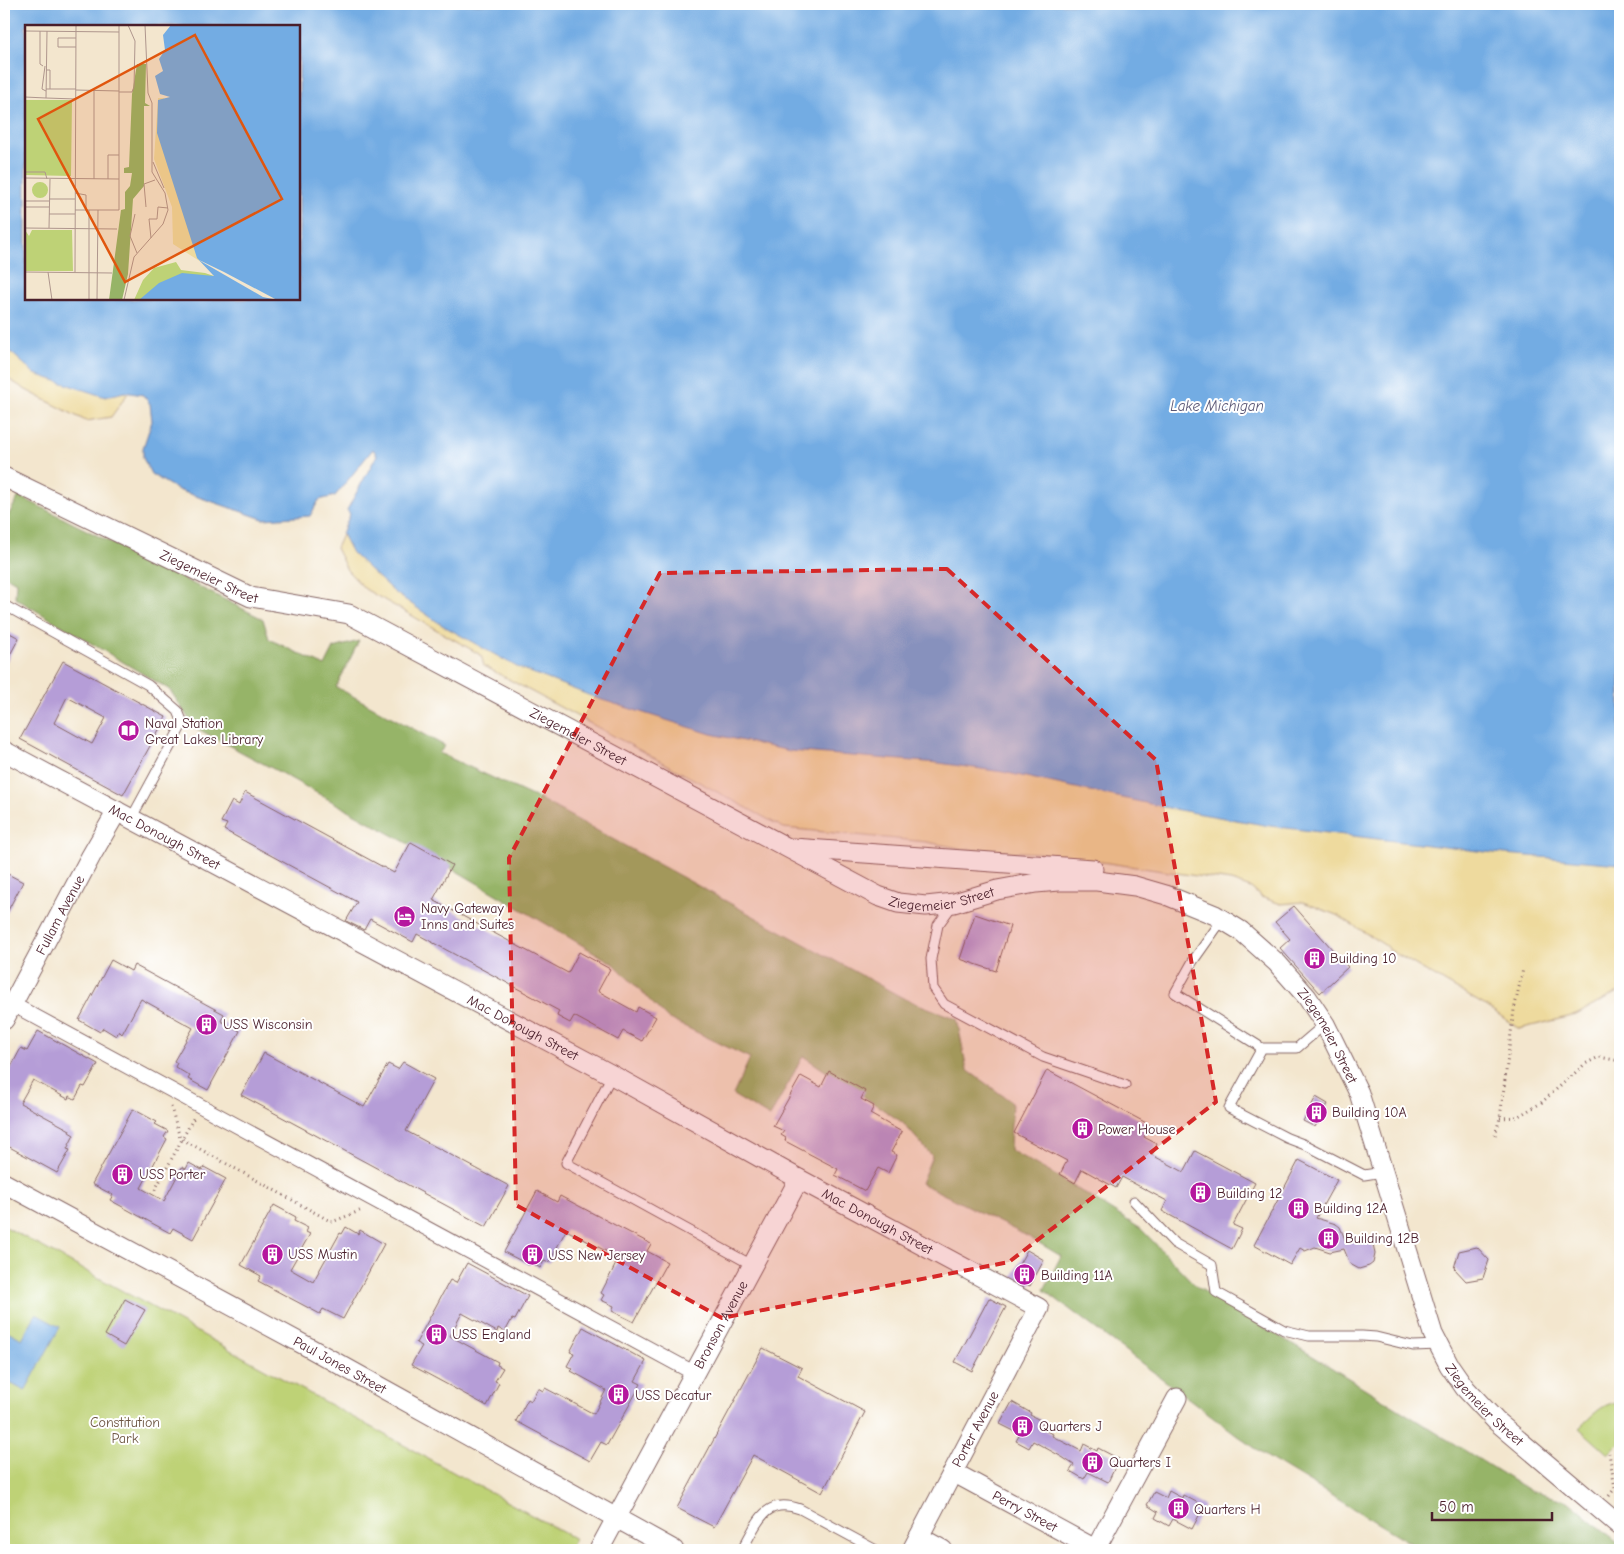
<svg xmlns="http://www.w3.org/2000/svg" width="1624" height="1554" font-family="'Comic Neue',sans-serif">
<style>
.green{fill:#bed276;stroke:#847850}
.forest{fill:#96b467;stroke:#706a49}
.sand{fill:#eeda9e;stroke:#9c7c64}
.water{fill:#73ace3;stroke:#5e6687;fill-rule:evenodd}
.building{fill:#b59dd7;fill-rule:evenodd}
.lines{fill:none;stroke-linecap:round;stroke-linejoin:round}
.service-casing{stroke:#856564;stroke-width:11}
.pedestrian-casing{stroke:#856564;stroke-width:16}
.minor-casing{stroke:#856564;stroke-width:21}
.path{stroke:#856564;stroke-width:3;stroke-dasharray:1 4;stroke-linecap:butt}
.service{stroke:#fff;stroke-width:9}
.pedestrian{stroke:#fff;stroke-width:14}
.minor{stroke:#fff;stroke-width:19}
.marked{fill:#d62828;fill-opacity:0.2;stroke:#d62828;stroke-width:4;stroke-dasharray:10 6;stroke-linejoin:round}
.labels{text-anchor:middle;stroke-width:4;stroke-linejoin:round;paint-order:stroke}
.street-label{font-size:14px;fill:#4a1f2b;stroke:#fff}
.poi-label{font-size:14px;fill:#4a1f2b;stroke:#fff;text-anchor:start}
.park-label{font-size:14px;fill:#6d5542;stroke:#fff}
.water-label{font-size:15px;font-style:italic;fill:#5a5775;stroke:#fff}
.inset-road{fill:none;stroke:#af968d;stroke-width:1}
.view{fill:#e0560e;fill-opacity:0.15;stroke:#e0560e;stroke-width:2.5}
.inset-edge{fill:none;stroke:#4a1f2b;stroke-width:2.5}
</style>
<rect width="100%" height="100%" fill="#fff"/>
<filter id="ink" filterUnits="userSpaceOnUse"><feTurbulence type="fractalNoise" baseFrequency=".02" numOctaves="2"/><feDisplacementMap in="SourceGraphic" scale="10" xChannelSelector="R" yChannelSelector="G"/><feConvolveMatrix kernelMatrix="1 2 1 2 8 2 1 2 1" color-interpolation-filters="sRGB"/></filter>
<filter id="wash" filterUnits="userSpaceOnUse"><feTurbulence type="fractalNoise" baseFrequency=".0096" numOctaves="4" result="noise"/><feDisplacementMap in="SourceGraphic" scale="20" xChannelSelector="R" yChannelSelector="G"/><feGaussianBlur stdDeviation="1.12" result="paint"/><feColorMatrix in="noise" values="0 0 0 0 0 0 0 0 0 0 0 0 0 0 0 0 0 1.4 0 .05"/><feComposite in="paint" operator="in"/></filter>
<g filter="url(#wash)">
<rect width="100%" height="100%" fill="#f3e6ce"/>
<path class="green" d="M4 1226 575 1539 569 1550H4Z
M1617 1402 1620 1403V1442L1608 1454 1579 1428C1591 1417 1601 1404 1617 1402Z"/>
<path class="forest" d="M19 496 263 619 269 639 325 666 334 648 359 641 336 687 445 746 439 753 543 801 905 999 957 1019 967 1070 1012 1102 1010 1150 1060 1178 1141 1229 1197 1287 1316 1358 1530 1491 1568 1501 1620 1544V1550H1422L1264 1455 1044 1290 1061 1256 1029 1237 921 1183 932 1156 903 1123 803 1056 770 1117 733 1095 750 1058 667 1018 614 964 443 863 281 773 194 727 170 690 15 598 16 582 4 575V523Z"/>
<path class="sand" d="M4 310 146 361 126 396 111 417 86 421 26 390 4 376Z
M357 502 1620 671V991L1576 1015 1519 1029 1491 1009 1388 949 1386 946 1339 916 1303 902 1281 904 1261 897 1251 888 1231 881 1040 853 964 849 927 842 784 828 484 666 481 655 365 589 347 570 336 548Z"/>
<path class="water" d="M4 4H1620V864L1494 853 1270 826 1173 809 1003 772 939 763 790 751 711 734 596 698 517 667 442 625 394 592 352 553 342 534 350 514 347 510 377 455 373 449 335 496 319 500 310 516 263 519 178 490 151 474 143 458V448L152 421 150 404 143 395 124 392 105 397 35 374 4 346ZM26 26H299V299H26Z
M36 1314 60 1327 25 1391 4 1380V1329L22 1339Z"/>
<g id="blocks">
<path class="building" d="M4 630 19 638 4 666Z
M63 661 166 717 123 795 20 739ZM67 697 106 718 92 744 54 723Z
M245 792 394 873 411 842 452 865 433 900 568 973 579 952 610 969 598 991 636 1012 638 1007 656 1017 642 1041 623 1031 618 1040 574 1016 570 1023 557 1016 559 1011 417 934 413 942 370 919 364 930 346 921 357 902 224 830 227 824 221 822 232 801 239 805Z
M4 872 23 882 4 918Z
M1294 906 1348 967 1320 993 1280 948 1290 939 1275 922Z
M975 914 1010 926 996 971 960 959Z
M111 960 131 971 134 965 224 1014 221 1021 240 1031 208 1090 188 1079 190 1076 175 1067 177 1063 174 1061 193 1028 141 999 122 1034 119 1031 116 1036 103 1028 100 1032 79 1020Z
M38 1031 98 1064 85 1087 82 1086 75 1099 69 1096 68 1099 33 1080 20 1103 70 1130 69 1132 74 1135 67 1149 70 1150 57 1173 4 1144V1080L21 1048 27 1051Z
M264 1053 364 1107 388 1064 398 1069 403 1062 434 1079 406 1131 509 1186 486 1227 241 1095Z
M1047 1070 1150 1125 1144 1137 1157 1144 1152 1155 1184 1172 1195 1151 1255 1183 1233 1225 1242 1229 1232 1249 1162 1211 1167 1201 1122 1177 1116 1188 1082 1169 1075 1183 1060 1174 1067 1161 1014 1133Z
M829 1071 865 1091 861 1099 874 1106 870 1114 902 1132 891 1152 897 1155 888 1173 878 1168 865 1191 835 1175 838 1169 785 1141 786 1138 781 1135 784 1131 773 1126 801 1076 821 1087Z
M1316 1097 1328 1104 1315 1127 1303 1121Z
M133 1109 157 1122 155 1124 168 1131 164 1137 167 1139 141 1188 164 1201 182 1167 186 1169 189 1163 202 1170 204 1167 226 1179 193 1239 173 1228 170 1233 110 1200 113 1195 92 1184Z
M1299 1160 1337 1180 1316 1218 1336 1224 1340 1227 1346 1242 1360 1239 1369 1242 1373 1245 1375 1254 1373 1263 1369 1266 1359 1269 1350 1264 1344 1249 1330 1252 1315 1247 1305 1251 1300 1248 1290 1265 1254 1245Z
M537 1191 557 1202 560 1196 651 1244 647 1251 667 1262 634 1322 612 1311 614 1306 601 1300 604 1295 601 1293 619 1258 566 1230 549 1263 544 1261 540 1268 530 1262 529 1265 504 1252Z
M274 1205 296 1217 294 1221 308 1228 306 1232 310 1234 290 1269 313 1282 340 1233 342 1234 346 1227 358 1234 360 1230 384 1244 343 1319 323 1309 320 1314 258 1281 261 1276 241 1265Z
M1477 1247 1489 1260 1483 1278 1466 1281 1454 1268 1459 1251Z
M1027 1250 1044 1260 1030 1286 1012 1277Z
M467 1263 528 1296 515 1320 512 1319 505 1332 498 1328 497 1332 462 1313 450 1336 498 1362 497 1365 503 1368 495 1381 499 1383 487 1406 411 1365 422 1346 416 1343 450 1280 456 1283Z
M989 1298 1006 1307 972 1371 955 1362Z
M125 1299 145 1310 124 1346 105 1335Z
M583 1327 646 1361 635 1381 641 1384 607 1445 601 1442 590 1461 516 1421 528 1399 531 1401 538 1388 543 1391 545 1388 594 1414 606 1390 571 1371 573 1369 567 1366 574 1353 570 1352Z
M763 1348 802 1368 798 1376 865 1412 822 1493 753 1455 714 1527 677 1508Z
M1012 1402 1031 1413 1030 1415 1044 1422 1040 1428 1053 1434 1052 1436 1081 1451 1084 1444 1097 1451 1098 1448 1119 1459 1108 1482 1088 1472 1084 1479 1070 1471 1074 1465 1062 1457 1033 1441 1029 1448 1016 1441 1020 1434 1000 1424Z
M1169 1491 1182 1498 1183 1495 1204 1506 1192 1529 1173 1519 1169 1526 1155 1518 1158 1512 1147 1505 1154 1492 1166 1498Z"/>
</g>
</g>
<g filter="url(#ink)">
<use href="#blocks" fill-opacity="0" stroke="#856564" stroke-width="1"/>
<g class="lines">
<defs>
<path id="service" d="M4 605 148 685 178 711 183 723 131 819
M954 903 938 925 931 959 933 988 944 1004 1043 1057 1125 1085
M1222 920 1193 961 1175 993 1262 1048 1229 1108 1287 1138 1308 1146 1364 1175 1383 1172
M1262 1048H1297L1325 1024
M612 1075 566 1163 752 1265
M1134 1201 1174 1243 1212 1265 1216 1292 1284 1330 1309 1336H1362L1376 1337 1413 1346 1439 1345
M742 1550C757 1524 764 1496 800 1509L876 1550"/>
<path id="pedestrian" d="M12 1004 694 1373"/>
<g id="minor">
<path id="s1" d="M4 477 251 597 349 614 878 896 898 903 926 906 954 903 997 890 1036 883 1059 881H1097L1135 886 1166 895 1215 915 1241 931 1277 963 1307 997 1325 1024 1359 1093 1433 1334 1449 1365 1465 1388 1496 1421 1620 1526"/>
<path id="s2" d="M4 751 612 1075 799 1179 1039 1308 912 1550"/>
<path d="M793 848 1093 869"/>
<path id="s3" d="M4 1020 91 856 117 811"/>
<path id="s4" d="M4 1183 308 1347 674 1550"/>
<path id="s5" d="M953 1472 1097 1550"/>
<path d="M919 1537 943 1550"/>
<path id="s6" d="M599 1550 799 1179"/>
<path d="M1095 1550 1177 1398"/>
</g>
</defs>
<use href="#service" class="service-casing"/>
<use href="#pedestrian" class="pedestrian-casing"/>
<use href="#minor" class="minor-casing"/>
<path class="path" d="M171 1107 180 1138 332 1222 362 1210
M1500 1118 1517 1117 1541 1103 1585 1064 1599 1057 1620 1061
M1495 1135 1500 1118 1514 1010 1523 969
M155 1190 194 1117
M1609 1496 1615 1488 1609 1453"/>
<use href="#service" class="service"/>
<use href="#pedestrian" class="pedestrian"/>
<use href="#minor" class="minor"/>
</g>
</g>
<path class="marked" d="M947 569 1156 760 1216 1102 1009 1262 722 1318 516 1205 509 858 660 573Z"/>
<defs>
<symbol id="library-disc" viewBox="-11 -11 22 22"><circle r="9.5" fill="#b5179e" stroke="#fff"/><path d="M-6-4Q-3-5.5-.7-3.5V5Q-3 3-6 4ZM6-4Q3-5.5 .7-3.5V5Q3 3 6 4Z" fill="#fff"/></symbol>
<symbol id="hotel-disc" viewBox="-11 -11 22 22"><circle r="9.5" fill="#b5179e" stroke="#fff"/><path d="M-6-4.5h1.5V1H6V5H4.5V3h-9V5H-6ZM-4 0a1.8 1.8 0 1 1 3.6 0ZM.5 0V-2.5h3Q6-2.5 6 0Z" fill="#fff"/></symbol>
<symbol id="building-disc" viewBox="-11 -11 22 22"><circle r="9.5" fill="#b5179e" stroke="#fff"/><path d="M-4-6H4V6H1V3H-1V6H-4ZM-2.5-4.3h1.7v1.8h-1.7ZM.8-4.3h1.7v1.8H.8ZM-2.5-1h1.7V.8h-1.7ZM.8-1h1.7V.8H.8Z" fill="#fff"/></symbol>
</defs>
<g fill-rule="evenodd">
<use href="#library-disc" x="116" y="718" width="25" height="25"/>
<use href="#hotel-disc" x="392" y="904" width="25" height="25"/>
<use href="#building-disc" x="1302" y="946" width="25" height="25"/>
<use href="#building-disc" x="194" y="1012" width="25" height="25"/>
<use href="#building-disc" x="1304" y="1100" width="25" height="25"/>
<use href="#building-disc" x="1070" y="1116" width="25" height="25"/>
<use href="#building-disc" x="110" y="1162" width="25" height="25"/>
<use href="#building-disc" x="1188" y="1180" width="25" height="25"/>
<use href="#building-disc" x="1286" y="1196" width="25" height="25"/>
<use href="#building-disc" x="1316" y="1226" width="25" height="25"/>
<use href="#building-disc" x="260" y="1242" width="25" height="25"/>
<use href="#building-disc" x="520" y="1242" width="25" height="25"/>
<use href="#building-disc" x="1012" y="1262" width="25" height="25"/>
<use href="#building-disc" x="424" y="1322" width="25" height="25"/>
<use href="#building-disc" x="606" y="1382" width="25" height="25"/>
<use href="#building-disc" x="1010" y="1414" width="25" height="25"/>
<use href="#building-disc" x="1080" y="1450" width="25" height="25"/>
<use href="#building-disc" x="1166" y="1496" width="25" height="25"/>
</g>
<g class="labels">
<g class="street-label">
<text dy="5" stroke="none"><textPath href="#s1" startOffset="228">Ziegemeier Street</textPath></text>
<text dy="5" stroke="none"><textPath href="#s1" startOffset="634">Ziegemeier Street</textPath></text>
<text dy="5" stroke="none"><textPath href="#s2" startOffset="182">Mac Donough Street</textPath></text>
<text dy="5" stroke="none"><textPath href="#s1" startOffset="1039">Ziegemeier Street</textPath></text>
<text dy="5" stroke="none"><textPath href="#s3" startOffset="119">Fullam Avenue</textPath></text>
<text dy="5" stroke="none"><textPath href="#s2" startOffset="588">Mac Donough Street</textPath></text>
<text dy="5" stroke="none"><textPath href="#s1" startOffset="1488">Ziegemeier Street</textPath></text>
<text dy="5" stroke="none"><textPath href="#s2" startOffset="992">Mac Donough Street</textPath></text>
<text dy="5" stroke="none"><textPath href="#s6" startOffset="256">Bronson Avenue</textPath></text>
<text dy="5" stroke="none"><textPath href="#s4" startOffset="382">Paul Jones Street</textPath></text>
<text dy="5" stroke="none"><textPath href="#s1" startOffset="1894">Ziegemeier Street</textPath></text>
<text transform="translate(975 1429) rotate(-62)" y="5">Porter Avenue</text>
<text dy="5" stroke="none"><textPath href="#s5" startOffset="82">Perry Street</textPath></text>
</g>
<g class="poi-label">
<text x="145" y="728">Naval Station<tspan x="145" dy="16">Great Lakes Library</tspan></text>
<text x="421" y="913">Navy Gateway<tspan x="421" dy="16">Inns and Suites</tspan></text>
<text x="1330" y="963">Building 10</text>
<text x="223" y="1029">USS Wisconsin</text>
<text x="1332" y="1117">Building 10A</text>
<text x="1098" y="1134">Power House</text>
<text x="139" y="1179">USS Porter</text>
<text x="1217" y="1198">Building 12</text>
<text x="1314" y="1213">Building 12A</text>
<text x="1345" y="1243">Building 12B</text>
<text x="288" y="1259">USS Mustin</text>
<text x="548" y="1260">USS New Jersey</text>
<text x="1041" y="1280">Building 11A</text>
<text x="452" y="1339">USS England</text>
<text x="635" y="1400">USS Decatur</text>
<text x="1039" y="1431">Quarters J</text>
<text x="1109" y="1467">Quarters I</text>
<text x="1194" y="1514">Quarters H</text>
</g>
<g class="park-label">
<text x="125" y="1427">Constitution<tspan x="125" dy="16">Park</tspan></text>
</g>
<g class="water-label">
<text x="1217" y="411">Lake Michigan</text>
</g>
</g>
<g transform="translate(25 25)">
<rect width="275" height="275" fill="#f3e6ce"/>
<path d="M0 75H47L46 151 0 150ZM7 165a8 8 0 1 1 16 0a8 8 0 1 1-16 0ZM0 205 4 211 7 205H47L48 246H0ZM151 237 156 245 180 248 221 262 138 275H109L118 255 129 243Z" fill="#bed276"/>
<path d="M112 39H121L120 78 125 81H119V161L108 174 103 249 97 275H84L96 185 100 184V167L105 161 107 148H99V143L104 142 107 69Z" fill="#96b467"/>
<path d="M133 73H139L198 229 189 251 176 237 148 219 147 182 129 134Z" fill="#eeda9e"/>
<path d="M146 0H275V275H114L134 258 157 248 189 251 172 233 132 108 133 75 145 72 135 69 130 51 138 46 134 34 140 25 138 10Z" fill="#73ace3"/>
<path d="M172 234 199 247 252 275 238 272Z" fill="#f3e6ce"/>
<path class="inset-road" d="M0 6 94 7M15 6V39L18 41M51 22H33V13H51M20 41 17 64 21 66M21 64H25V45H21M25 64H51M51 65 94 66M94 67H107L109 62 110 16 103 0M0 72 21 73 22 6M21 73 51 74M128 137 139 163M0 147H20L22 154M0 153 94 154M69 154V65M83 154V130H94M50 168 61 170V185M24 174H50M0 176H24M0 182H24M121 182 119 159 130 155M50 185H94V0M24 189H50M110 189 105 211 112 228M0 203 92 204M24 203 25 154M126 213 124 194H132L133 182 143 183M0 247 87 248M23 247 27 275M50 247 51 0M64 275V185M72 275 73 185M99 275 109 232 138 199 143 185 140 168 127 147V78L123 68 120 0"/>
<path class="view" d="M170 10 257 174 100 257 13 94Z"/>
<rect width="275" height="275" class="inset-edge"/>
</g>
<rect width="1624" height="1554" fill="none" stroke="#fff" stroke-width="20"/>
<path d="M1432 1512v8h120v-8" fill="none" stroke="#4a1f2b" stroke-width="2.5"/>
<text x="1439" y="1512" font-size="15" fill="#4a1f2b" stroke="#ffffff" stroke-width="4" paint-order="stroke">50 m</text>
</svg>
